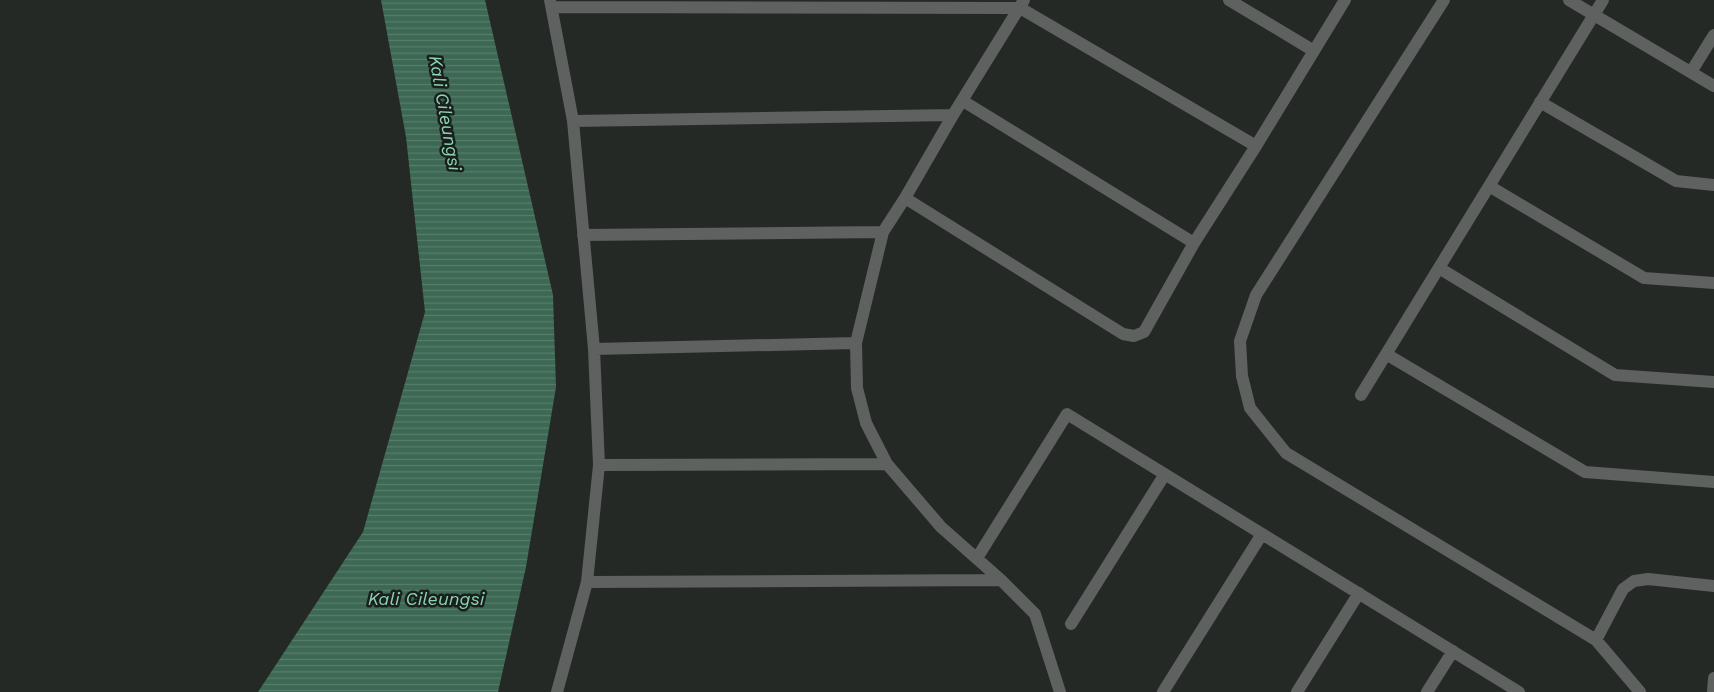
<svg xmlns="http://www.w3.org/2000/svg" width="1714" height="692" font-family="'Work Sans',sans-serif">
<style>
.water{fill:url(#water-rules)}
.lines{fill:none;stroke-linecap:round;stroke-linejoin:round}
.street{stroke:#5e615f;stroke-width:12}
.labels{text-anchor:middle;stroke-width:5;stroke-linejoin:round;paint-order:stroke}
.water-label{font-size:18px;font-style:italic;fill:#8ad4b2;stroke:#1a1f1d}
</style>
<defs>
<pattern id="water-rules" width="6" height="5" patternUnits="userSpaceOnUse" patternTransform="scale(1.25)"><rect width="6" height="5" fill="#3c6854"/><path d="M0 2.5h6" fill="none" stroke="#587e6c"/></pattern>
</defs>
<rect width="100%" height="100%" fill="#242926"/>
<path class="water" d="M381 0H485L553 295 556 387 526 567 498 692H258L363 532 425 312 406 137Z"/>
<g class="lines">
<path class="street" d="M550 0 573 121 594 349
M1229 0 1314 51
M1444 0 1256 295 1240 341 1242 376 1250 408 1286 453 1596 640 1640 692
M1569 0 1714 86
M552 7 1020 8 1256 146
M1691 72 1714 35
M963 101 1194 243
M1540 102 1676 181 1714 185
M573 121 953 115
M1489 186 1644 278 1714 283
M905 198 1123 334 1134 336 1144 332 1194 243 1256 146 1345 0
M583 235 883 232
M1439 268 1615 375 1714 382
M856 343 857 388 866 423 887 464 941 527 1001 580 1035 614 1060 692
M1386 354 1585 472 1714 482
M1361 395 1603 0
M599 465 887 464
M977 558 1067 414 1519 692
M587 582 1001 580
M1071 624 1165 474
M1596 640 1623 589 1634 581 1648 579 1714 586
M557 692 587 582 599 465 594 349 856 343 883 232 905 198 953 115 1024 0
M1163 692 1262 534
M1297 692 1359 593
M1427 692 1453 651
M1713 692 1714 678"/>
</g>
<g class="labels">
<g class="water-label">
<text transform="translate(445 113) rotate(80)" y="6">Kali Cileungsi</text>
<text x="426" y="605">Kali Cileungsi</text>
</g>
</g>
</svg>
